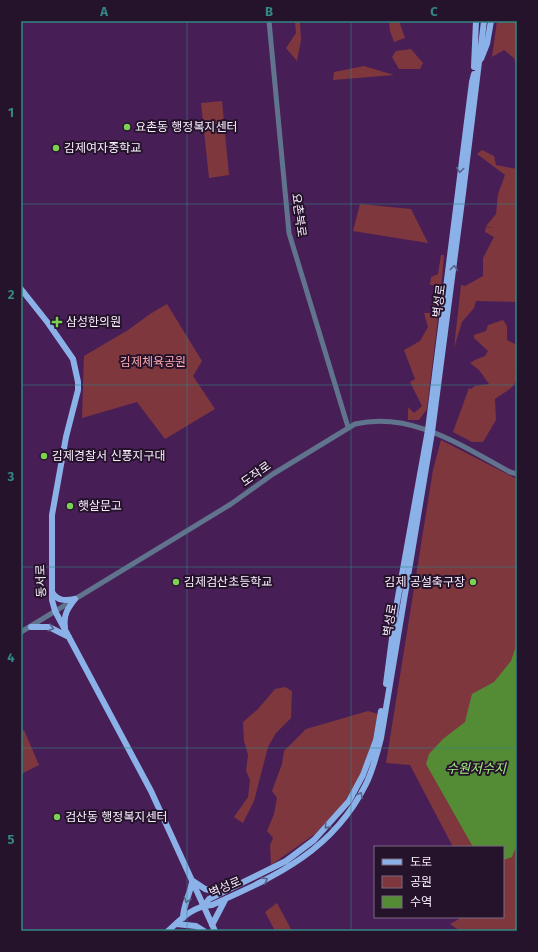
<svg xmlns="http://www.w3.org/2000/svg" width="538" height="952" font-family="'Fira Sans','Noto Sans KR',sans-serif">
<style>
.green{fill:#7f373e}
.water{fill:#538c35}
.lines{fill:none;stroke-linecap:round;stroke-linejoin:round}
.minor{stroke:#61748e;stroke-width:5}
.major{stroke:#8bb2e8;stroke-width:6}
.oneway{stroke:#58628a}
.grid{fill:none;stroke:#328884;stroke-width:1;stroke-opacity:0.55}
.poi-dot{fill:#7ed053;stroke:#25132c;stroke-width:1.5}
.labels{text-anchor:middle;stroke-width:4;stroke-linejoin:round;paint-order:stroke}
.poi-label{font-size:12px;fill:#faf0fe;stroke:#25132c;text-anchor:start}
.street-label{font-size:12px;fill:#faf0fe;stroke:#25132c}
.park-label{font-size:12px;fill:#feaaae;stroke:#25132c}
.water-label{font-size:13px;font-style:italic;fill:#a4f07f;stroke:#25132c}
.neatline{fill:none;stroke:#328884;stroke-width:1.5}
.grid-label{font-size:13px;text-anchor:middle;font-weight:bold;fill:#328884}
</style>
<rect width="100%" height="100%" fill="#481e57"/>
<path class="green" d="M295 21H299L300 22 301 40 297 61 286 48 296 33Z
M389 21H399L405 38 394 42 390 31Z
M497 21H517V67L514 58 504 50 492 57Z
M411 49 423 63 420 69H399L392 57 396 51Z
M364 66 394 75 333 80 334 72Z
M222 101 229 175 209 178 201 103Z
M482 150 494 156 496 165 517 169V302L476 301 474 308 462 322 454 348 461 285 465 286 483 276V258L494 237 485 232 486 227 492 228 486 226 496 214 498 194 505 175 477 154Z
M360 204 411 209 428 243 353 231Z
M441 255H444C440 307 433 358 427 409L419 420H408V407L414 413 422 406 410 382 415 379 404 350 420 341 428 327 424 313H431L437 285H430L431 277 438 274Z
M167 304 202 361 193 376 215 409 165 439 137 402 82 418 84 356 128 330 150 314Z
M503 320 507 326V340L517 345V362L515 373H517C517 389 505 391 495 399L496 420 483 442H472L453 432 469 388 471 389 475 386 489 384 479 370 470 363 475 360 485 356 488 351 474 338V335L486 331 488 325Z
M441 440 517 479V931H460L450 924 459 919V917H503V847H453L410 765 386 763 433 470Z
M285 687 292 691 291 718 276 733 268 747 254 801 243 823 234 817 248 797 250 780 246 771 248 755 244 741 243 722 258 709 275 689Z
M368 711 378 714 373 739 360 776 344 803 315 834 271 865 270 845 273 838 267 831 274 814 277 798 272 791 282 764 284 751 306 729Z
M24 730 39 765 21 774V732Z
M277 903 292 931H275L265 912Z"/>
<path class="water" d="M517 643V848L515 849 512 857 503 860V847H473L426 764 429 754 443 739 465 722 472 694 494 682 511 661Z"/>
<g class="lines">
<path class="minor" d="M269 21 289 233 348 427
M21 632 231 504 273 474 355 424C412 411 462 446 510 472L517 474"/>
<path class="major" d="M481 59 487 44 491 21
M474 67 476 21
M21 289 48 323 73 359 78 382V390L66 437 52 515V600L55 611 151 791 215 931
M52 592C57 601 65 601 75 599
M31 627H49L69 637
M65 627C63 615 68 608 75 599
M386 684 396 608 428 430 472 82 474 74
M193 881 205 889 220 893
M204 906 209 899 286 861 314 840 349 801 363 775 376 740 381 711
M183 918C183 906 190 894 192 882
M176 924 196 926 204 931
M212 925 225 900
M168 931C181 919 193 906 212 905 276 876 333 851 366 784 373 770 377 754 381 738L432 432 463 193 484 21"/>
</g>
<defs><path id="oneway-chevron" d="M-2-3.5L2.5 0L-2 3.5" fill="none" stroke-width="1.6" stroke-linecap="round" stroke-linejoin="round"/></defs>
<g class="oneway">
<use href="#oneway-chevron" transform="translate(460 170) rotate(98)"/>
<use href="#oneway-chevron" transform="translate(454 268) rotate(-83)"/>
<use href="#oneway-chevron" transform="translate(51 628) rotate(16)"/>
<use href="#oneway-chevron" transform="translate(360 795) rotate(-61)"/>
<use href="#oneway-chevron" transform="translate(327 826) rotate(132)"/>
<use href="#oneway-chevron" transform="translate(265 880) rotate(-28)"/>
<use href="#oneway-chevron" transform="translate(187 900) rotate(109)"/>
</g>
<path class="grid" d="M187 21V931M351 21V931M21 204H517M21 385H517M21 567H517M21 748H517"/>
<g class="poi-dot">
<circle cx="127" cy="127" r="4"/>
<circle cx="56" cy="148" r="4"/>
<path d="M55 316h4v4h4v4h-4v4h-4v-4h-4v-4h4z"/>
<circle cx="44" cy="456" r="4"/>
<circle cx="70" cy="506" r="4"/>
<circle cx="176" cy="582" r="4"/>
<circle cx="473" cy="582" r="4"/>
<circle cx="57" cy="817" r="4"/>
</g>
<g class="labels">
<g class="poi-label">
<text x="135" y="131">요촌동 행정복지센터</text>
<text x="64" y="152">김제여자중학교</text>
<text x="66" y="326">삼성한의원</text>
<text x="52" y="460">김제경찰서 신풍지구대</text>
<text x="78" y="510">햇살문고</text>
<text x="184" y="586">김제검산초등학교</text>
<text x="465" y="586" text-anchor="end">김제 공설축구장</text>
<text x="65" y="821">검산동 행정복지센터</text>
</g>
<g class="street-label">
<text transform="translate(299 215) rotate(82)" y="4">요촌북로</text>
<text transform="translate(439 301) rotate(-83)" y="4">벽성로</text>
<text transform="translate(256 474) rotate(-35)" y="4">도작로</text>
<text transform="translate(41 581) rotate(-92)" y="4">동서로</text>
<text transform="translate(390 620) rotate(-81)" y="4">벽성로</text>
<text transform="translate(225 887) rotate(-23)" y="4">벽성로</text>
</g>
<g class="park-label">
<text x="153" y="366">김제체육공원</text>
</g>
<g class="water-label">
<text x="476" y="773">수원저수지</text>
</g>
</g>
<rect width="538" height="952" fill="none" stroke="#25132c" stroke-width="44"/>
<rect x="374" y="846" width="130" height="72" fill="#25132c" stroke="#7a6b80"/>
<rect x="382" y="859" width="20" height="6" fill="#8bb2e8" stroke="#7a6b80"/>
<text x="410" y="866" font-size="12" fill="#faf0fe">도로</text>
<rect x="382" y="876" width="20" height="12" fill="#7f373e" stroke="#7a6b80"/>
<text x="410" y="886" font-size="12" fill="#faf0fe">공원</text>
<rect x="382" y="896" width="20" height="12" fill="#538c35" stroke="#7a6b80"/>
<text x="410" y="906" font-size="12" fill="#faf0fe">수역</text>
<rect x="22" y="22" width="494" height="908" class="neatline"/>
<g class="grid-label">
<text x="104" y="16">A</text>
<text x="269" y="16">B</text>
<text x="434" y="16">C</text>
<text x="11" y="117">1</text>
<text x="11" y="299">2</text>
<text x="11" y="481">3</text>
<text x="11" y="662">4</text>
<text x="11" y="844">5</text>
</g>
</svg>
